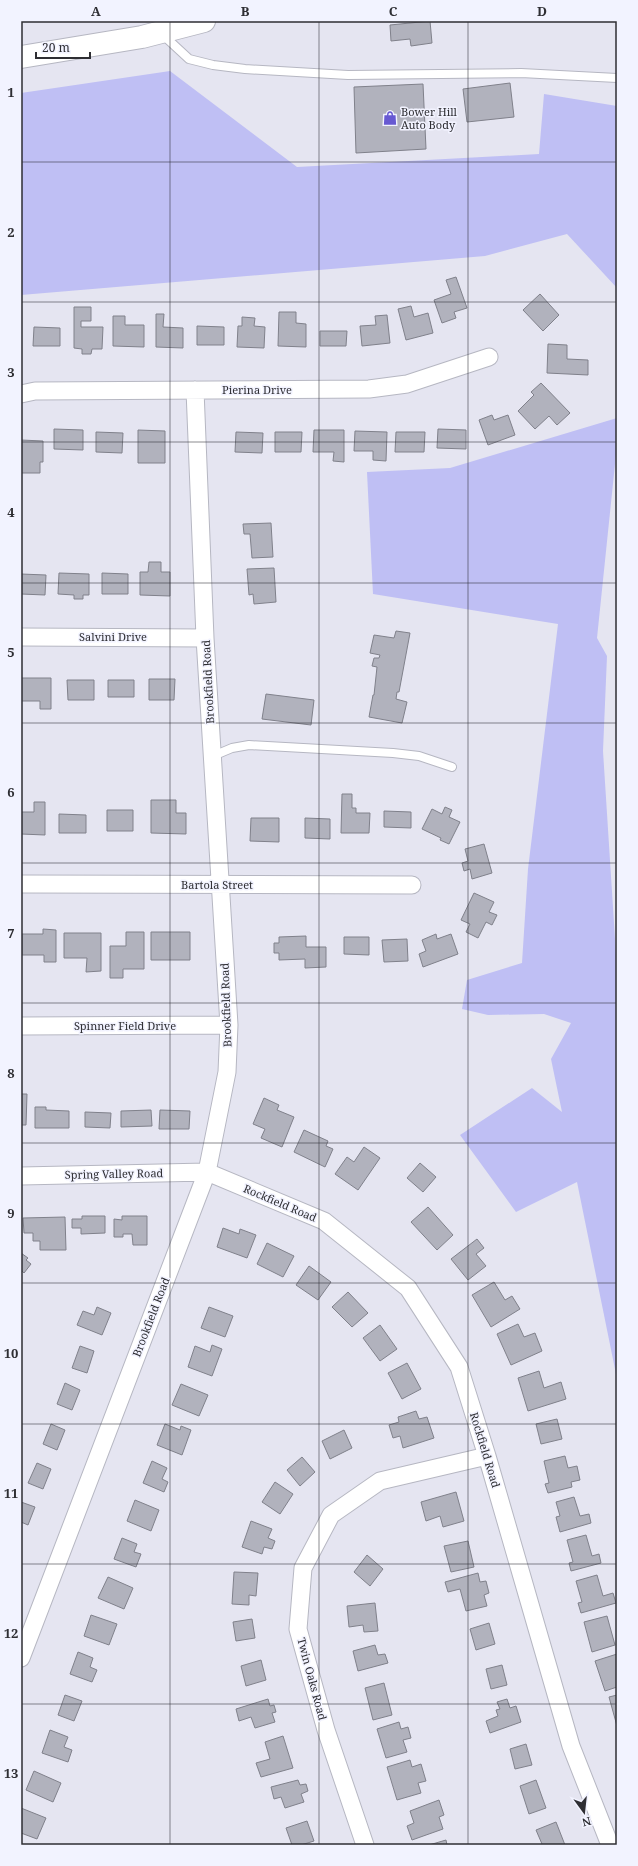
<svg xmlns="http://www.w3.org/2000/svg" width="638" height="1866" font-family="'Noto Serif',serif">
<style>
.green{fill:#bfbff4}
.building{fill:#b1b2bd;stroke:#80818b}
.lines{fill:none;stroke-linecap:round;stroke-linejoin:round}
.lane-casing{stroke:#b6b7c2;stroke-width:10}
.street-casing{stroke:#b6b7c2;stroke-width:19}
.secondary-casing{stroke:#b6b7c2;stroke-width:24}
.lane{stroke:#fff;stroke-width:8}
.street{stroke:#fff;stroke-width:17}
.secondary{stroke:#fff;stroke-width:22}
.grid{fill:none;stroke:#2e2e33;stroke-width:1;stroke-opacity:0.55}
.labels{text-anchor:middle;stroke-width:3;stroke-linejoin:round;paint-order:stroke}
.poi-label{font-size:11px;fill:#2e2e33;stroke:#f2f3ff;text-anchor:start}
.street-label{font-size:11px;fill:#2e2e33;stroke:#f2f3ff}
.neatline{fill:none;stroke:#2e2e33;stroke-width:1.5}
.grid-label{font-size:13px;text-anchor:middle;font-weight:bold;fill:#2e2e33}
</style>
<rect width="100%" height="100%" fill="#e5e5f1"/>
<path class="green" d="M170 71 297 167 539 154 544 94 617 106V288L567 234 485 256 21 295V93Z
M617 418V445L597 638 607 656 603 751 617 970V1379L577 1182 516 1212 460 1135 532 1088 562 1112 551 1059 571 1023 544 1014 488 1015 462 1009 467 980 522 963 528 869 558 624 373 594 367 472 450 468Z"/>
<path class="building" d="M430 21 432 43 411 46 410 39 391 41 390 25Z
M510 83 514 117 467 122 463 89Z
M423 84 426 149 356 153 354 87Z
M456 277 467 308 454 312 456 318 442 323 434 300 451 294 446 280Z
M540 294 559 315 543 331 523 310Z
M411 306 414 317 428 313 433 333 406 340 398 309Z
M74 307H91V321H81V327H103L102 349H92L91 354H82V349L74 348Z
M279 312H296V323L306 324V347L278 346Z
M156 314H164L163 327 183 328V348L156 347Z
M387 315 390 343 362 346 360 326 376 325 375 316Z
M113 316H125V325H144V347L113 346Z
M242 317 255 318 254 326 265 327 264 348 237 347 238 326H242Z
M197 326 224 327V345H197Z
M34 327 60 328V346H33Z
M320 331H347L346 346H320Z
M548 344 567 345V359L588 360V375L547 373Z
M541 383 570 413 557 425 549 416 535 429 518 411 534 395 531 392Z
M492 415 494 420 508 415 515 435 488 445 479 420Z
M54 429 83 430V450L54 449Z
M438 429 466 430V449L437 448Z
M138 430 165 431V463H138Z
M314 430H344V462L333 461 334 452H313Z
M355 431 387 432 386 461 373 460V451H354Z
M96 432 123 433 122 453 96 452Z
M236 432 263 433 262 453 235 452Z
M275 432H302L301 452H275Z
M396 432H425L424 452H395Z
M21 440 43 441V462H40V473H21Z
M271 523 273 557 252 558 250 534H244L243 524Z
M149 562H161V572H170V596L140 595V572H148Z
M274 568 276 602 254 604 253 594 249 595 247 569Z
M59 573 89 574V595H83V599H74V595L58 594Z
M102 573 128 574V594H102Z
M21 574 46 575 45 595 21 594Z
M396 631 410 633 399 692H397L396 699 407 702 402 723 369 717 373 695H374L377 667 372 666 374 658H379L380 655 370 653 374 635 394 638Z
M21 678H51V709H40V701H21Z
M149 679H175L174 700H149Z
M67 680H94V700H68Z
M108 680H134V697H108Z
M266 694 314 700 311 725 262 719Z
M342 794H352V808H356V813H370L369 833H341Z
M151 800H176V813H186V834L151 833Z
M34 802H45V835L21 834V812H34Z
M445 807 452 810 449 817 460 822 449 844 440 840 441 838 422 829 432 809 442 814Z
M107 810H133V831H107Z
M384 811 411 812V828L384 827Z
M59 814 86 815V833H59Z
M251 818H279V842L250 841Z
M305 818 330 819V839L305 838Z
M484 844 492 873 472 879 470 869 464 871 462 863 468 861 465 849Z
M474 893 494 902 489 912 497 915 492 925 486 922 478 938 466 932 470 924 461 920Z
M43 929 56 930V962H44V955H22V934H43Z
M126 932H144V969H123V978H110V946H126Z
M151 932H190V960H151Z
M64 933H101V971L86 972 87 958H64Z
M436 934 437 939 451 934 458 954 423 967 419 954 426 951 422 940Z
M306 936V947H326V967L305 968V959L279 960V953H274V943H279V937Z
M344 937H369V955L344 954Z
M407 939 408 961 384 962 382 940Z
M21 1094H27L26 1125H21Z
M264 1098 279 1105 277 1110 294 1117 282 1147 261 1138 265 1129 253 1124Z
M35 1107H46V1110L69 1111V1128H35Z
M151 1110 152 1126 121 1127V1111Z
M160 1110 190 1111 189 1129H159Z
M85 1112 111 1113 110 1128 85 1127Z
M304 1130 328 1141 326 1146 333 1149 325 1167 294 1152Z
M364 1147 380 1158 358 1190 335 1174 347 1157 354 1162Z
M420 1163 436 1177 423 1192 407 1178Z
M428 1207 453 1235 437 1250 411 1222Z
M82 1216H105V1233L81 1234V1228H72V1219H82Z
M122 1216H147V1245H133L132 1234H123V1237H114V1219L122 1220Z
M65 1217 66 1250H40V1241H33V1233H24L23 1218Z
M223 1228 239 1234 240 1229 256 1235 247 1258 217 1247Z
M477 1239 484 1248 476 1254 486 1266 468 1280 451 1259Z
M267 1243 294 1256 283 1277 257 1264Z
M21 1253 28 1258 26 1260 31 1264 24 1273 21 1270Z
M309 1266 331 1282 318 1300 296 1285Z
M494 1282 505 1300 512 1296 520 1309 491 1327 472 1295Z
M348 1292 368 1313 352 1327 332 1307Z
M97 1307 111 1313 102 1335 77 1325 83 1311 94 1315Z
M209 1307 233 1316 225 1337 201 1328Z
M518 1324 524 1337 535 1333 542 1351 511 1365 497 1334Z
M380 1325 397 1349 380 1361 363 1338Z
M212 1345 222 1349 212 1376 188 1367 195 1346 210 1352Z
M80 1346 94 1351 87 1373 72 1368Z
M407 1363 421 1389 402 1399 388 1373Z
M539 1371 544 1388 561 1382 566 1399 528 1411 518 1378Z
M65 1383 80 1390 72 1410 57 1404Z
M181 1384 208 1395 199 1416 172 1405Z
M416 1411 419 1419 427 1417 434 1438 403 1448 400 1436 393 1438 389 1425 399 1422 398 1417Z
M557 1419 562 1439 541 1444 536 1424Z
M51 1424 65 1430 57 1450 43 1444Z
M165 1424 180 1430 181 1426 191 1430 182 1455 157 1445Z
M344 1430 352 1448 330 1459 322 1441Z
M565 1456 568 1468 577 1466 580 1480 571 1482 572 1487 548 1493 545 1484 549 1483 544 1461Z
M302 1457 315 1472 300 1486 287 1470Z
M152 1461 167 1468 162 1479 168 1482 164 1492 143 1483Z
M37 1463 51 1469 43 1489 28 1483Z
M275 1482 293 1494 280 1514 262 1502Z
M456 1492 464 1521 443 1527 440 1516 426 1521 421 1502Z
M574 1497 580 1516 589 1514 591 1523 560 1532 556 1517 560 1516 556 1502Z
M135 1500 159 1510 151 1531 127 1521Z
M21 1502 35 1507 28 1525 21 1522Z
M251 1521 272 1529 268 1538 275 1541 272 1549 264 1547 262 1554 242 1547Z
M586 1535 592 1556 599 1554 601 1563 571 1571 569 1563 573 1562 567 1540Z
M122 1538 137 1544 134 1552 141 1554 136 1567 114 1559Z
M468 1541 474 1567 451 1572 444 1546Z
M367 1555 383 1569 370 1586 354 1572Z
M234 1572 258 1573 256 1596 249 1595V1605L232 1604Z
M478 1573 480 1582 486 1581 489 1593 484 1595 487 1606 466 1611 460 1589 448 1592 445 1582Z
M597 1575 603 1596 613 1593 616 1603 581 1613 578 1603 582 1602 576 1581Z
M108 1577 133 1588 124 1609 98 1598Z
M375 1603 378 1631 364 1632 363 1625 349 1627 347 1606Z
M91 1615 117 1624 109 1645 84 1636Z
M607 1616 615 1645 592 1652 584 1622Z
M252 1619 255 1638 236 1641 233 1622Z
M489 1623 495 1644 476 1650 470 1629Z
M375 1645 378 1655 385 1654 388 1663 358 1671 353 1651Z
M78 1652 93 1658 90 1667 97 1670 92 1682 70 1674Z
M617 1654V1687L605 1691 595 1661Z
M261 1660 266 1680 246 1686 241 1666Z
M502 1665 507 1685 491 1689 486 1669Z
M384 1683 392 1715 373 1720 365 1688Z
M65 1695 82 1701 74 1721 58 1715Z
M617 1695V1726L609 1697Z
M268 1699 270 1706 274 1705 276 1712 272 1713 275 1722 255 1728 251 1717 239 1721 236 1709Z
M507 1699 510 1708 516 1706 521 1722 490 1733 486 1721 498 1716 496 1710 500 1709 497 1702Z
M399 1722 401 1729 408 1727 411 1738 403 1740 407 1752 386 1758 377 1729Z
M50 1730 68 1737 64 1747 72 1750 68 1762 42 1753Z
M283 1736 293 1768 261 1777 256 1763 270 1759 265 1742Z
M526 1744 532 1765 515 1769 510 1749Z
M410 1760 412 1767 421 1764 426 1781 418 1783 421 1793 397 1800 387 1767Z
M34 1771 61 1783 53 1802 26 1790Z
M298 1780 300 1785 306 1784 308 1791 301 1794 304 1802 285 1808 281 1797 274 1799 271 1787Z
M536 1780 546 1808 529 1814 520 1786Z
M439 1800 444 1815 439 1817 443 1829 412 1840 407 1826 414 1823 410 1811Z
M21 1808 46 1818 37 1839 21 1833Z
M307 1821 314 1841 301 1845H292L286 1828Z
M556 1822 565 1845H541L542 1844 536 1830Z
M446 1840 447 1845H429Z"/>
<g class="lines">
<defs>
<path id="lane" d="M162 34 189 59 213 65 245 69 348 75 521 73 617 78
M213 756 232 748 249 745 393 753 419 756 452 767"/>
<path id="street" d="M21 394 35 391 369 389 407 384 489 357
M21 637 205 638
M21 884 412 885
M21 1026 229 1025
M21 1176 207 1172 324 1221 408 1288 459 1367 487 1456 571 1746 610 1845
M21 1658 207 1172 227 1072 229 1025 205 638 195 390
M365 1845 326 1730 298 1629 303 1568 331 1515 380 1481 487 1456"/>
<path id="secondary" d="M21 57 142 37 204 21"/>
</defs>
<use href="#lane" class="lane-casing"/>
<use href="#street" class="street-casing"/>
<use href="#secondary" class="secondary-casing"/>
<use href="#lane" class="lane"/>
<use href="#street" class="street"/>
<use href="#secondary" class="secondary"/>
</g>
<path class="grid" d="M170 21V1845M319 21V1845M468 21V1845M21 162H617M21 302H617M21 442H617M21 583H617M21 723H617M21 863H617M21 1003H617M21 1143H617M21 1283H617M21 1424H617M21 1564H617M21 1704H617"/>
<defs>
<symbol id="shop-bare" viewBox="-9 -9 18 18"><path d="M-5-2.5h2.3a2.7 3.5 0 0 1 5.4 0H5L5.5 6h-11ZM-1.5-2.5h3a1.5 2.3 0 0 0-3 0Z" fill="#6759d2" stroke="#f2f3ff" stroke-width="2.5" paint-order="stroke"/></symbol>
</defs>
<g fill-rule="evenodd">
<use href="#shop-bare" x="380" y="108" width="20" height="20"/>
</g>
<g class="labels">
<g class="poi-label">
<text x="401" y="116">Bower Hill<tspan x="401" dy="13">Auto Body</tspan></text>
</g>
<g class="street-label">
<text x="257" y="394">Pierina Drive</text>
<text x="113" y="641">Salvini Drive</text>
<text transform="translate(208 682) rotate(-93)" y="4">Brookfield Road</text>
<text x="217" y="889">Bartola Street</text>
<text transform="translate(226 1005) rotate(-92)" y="4">Brookfield Road</text>
<text x="125" y="1030">Spinner Field Drive</text>
<text transform="translate(114 1174) rotate(-1)" y="4">Spring Valley Road</text>
<text transform="translate(280 1203) rotate(23)" y="4">Rockfield Road</text>
<text transform="translate(151 1317) rotate(-69)" y="4">Brookfield Road</text>
<text transform="translate(485 1450) rotate(73)" y="4">Rockfield Road</text>
<text transform="translate(312 1679) rotate(75)" y="4">Twin Oaks Road</text>
</g>
</g>
<rect width="638" height="1866" fill="none" stroke="#f2f3ff" stroke-width="44"/>
<g transform="translate(584 1812) rotate(165)" stroke="#f2f3ff" stroke-width="3" paint-order="stroke">
<path d="M0-3L7 15L0 10L-7 15Z" fill="#2e2e33"/>
<text y="-6" font-size="11" font-weight="bold" text-anchor="middle" fill="#2e2e33">N</text>
</g>
<path d="M36 52v6h54v-6" fill="none" stroke="#2e2e33" stroke-width="2"/>
<text x="42" y="52" font-size="12" fill="#2e2e33" stroke="#f2f3ff" stroke-width="3" paint-order="stroke">20 m</text>
<rect x="22" y="22" width="594" height="1822" class="neatline"/>
<g class="grid-label">
<text x="96" y="16">A</text>
<text x="245" y="16">B</text>
<text x="393" y="16">C</text>
<text x="542" y="16">D</text>
<text x="11" y="97">1</text>
<text x="11" y="237">2</text>
<text x="11" y="377">3</text>
<text x="11" y="517">4</text>
<text x="11" y="657">5</text>
<text x="11" y="797">6</text>
<text x="11" y="938">7</text>
<text x="11" y="1078">8</text>
<text x="11" y="1218">9</text>
<text x="11" y="1358">10</text>
<text x="11" y="1498">11</text>
<text x="11" y="1638">12</text>
<text x="11" y="1778">13</text>
</g>
</svg>
